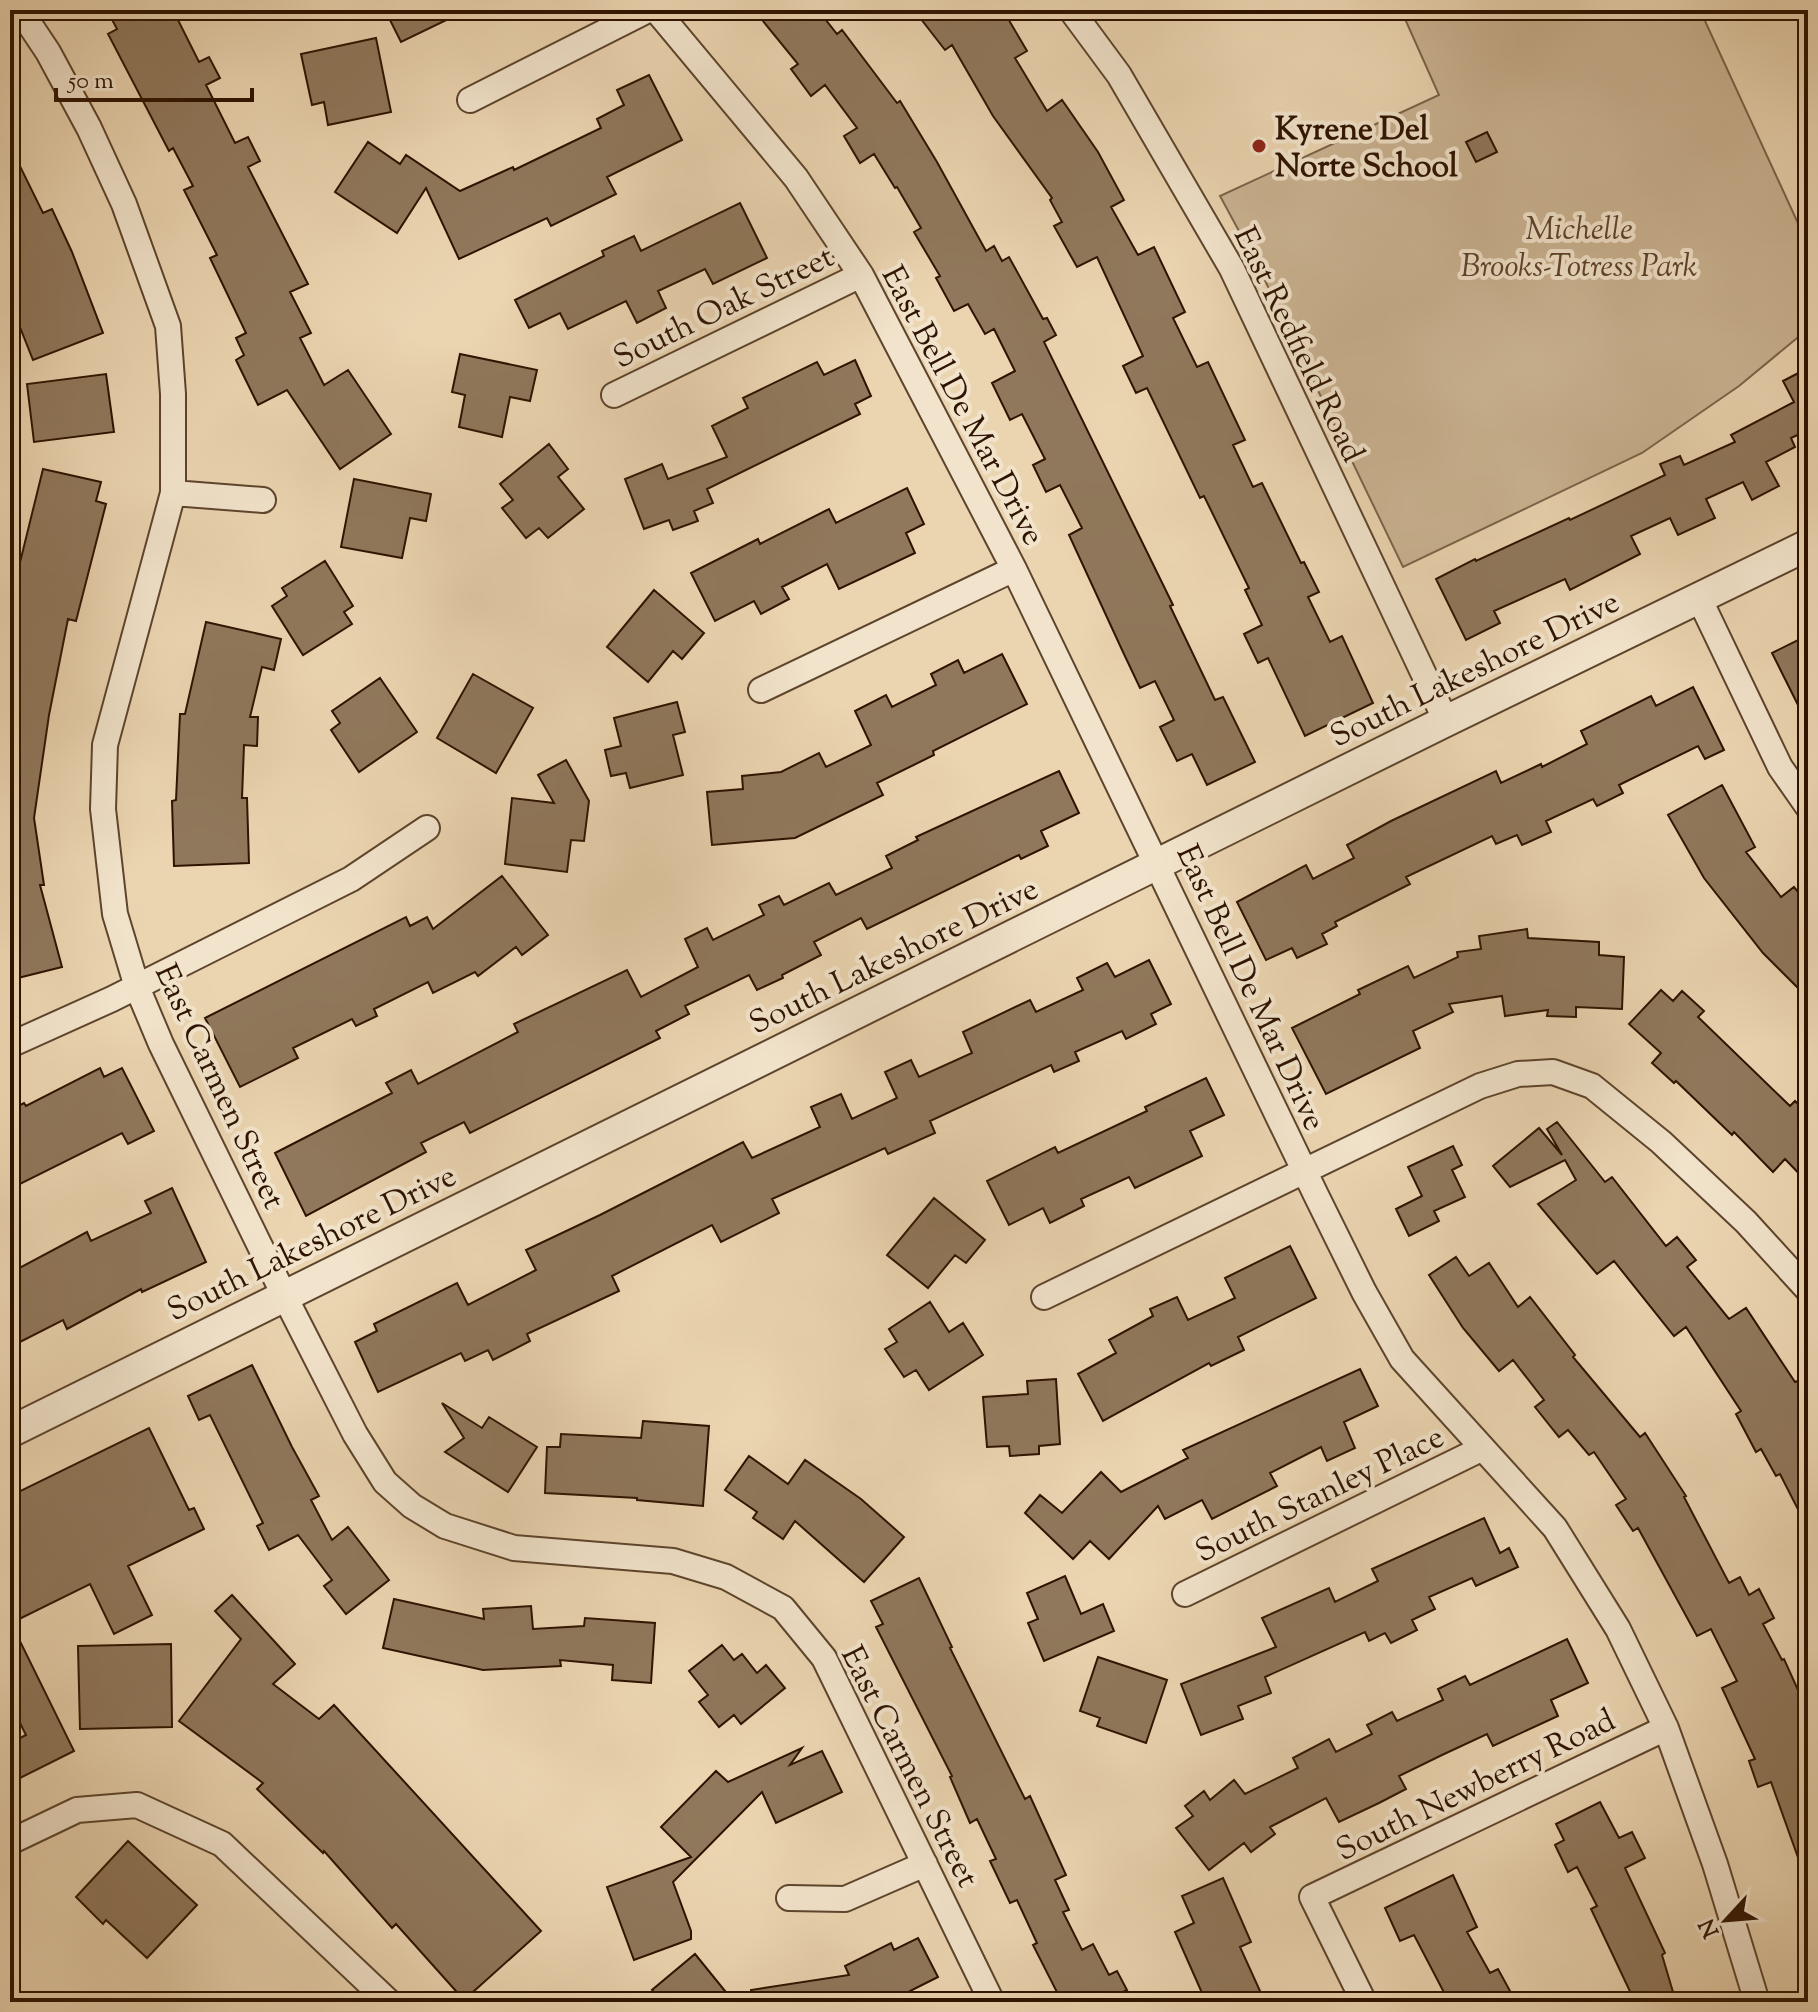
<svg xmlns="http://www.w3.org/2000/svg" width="1818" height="2012" font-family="'Sorts Mill Goudy',serif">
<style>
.green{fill:#cbb493;stroke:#7c644a;stroke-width:2}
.building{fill:#90785c;stroke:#2e1300;stroke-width:2}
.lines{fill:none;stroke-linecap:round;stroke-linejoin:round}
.minor-casing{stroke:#5d442c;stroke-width:28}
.tertiary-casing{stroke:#5d442c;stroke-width:34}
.minor{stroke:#f2e4cc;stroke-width:24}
.tertiary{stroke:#f2e4cc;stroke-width:30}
.poi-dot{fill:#8f2418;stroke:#f2e4cc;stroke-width:3}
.labels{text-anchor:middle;stroke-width:8;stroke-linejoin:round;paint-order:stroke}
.poi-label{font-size:32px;font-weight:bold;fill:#2e1300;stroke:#f2e4cc;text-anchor:start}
.park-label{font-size:32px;font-style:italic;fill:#5d432c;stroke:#f2e4cc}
.street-label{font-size:32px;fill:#2e1300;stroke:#f2e4cc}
</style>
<rect width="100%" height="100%" fill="#ebd5b1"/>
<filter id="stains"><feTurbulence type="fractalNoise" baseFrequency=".0025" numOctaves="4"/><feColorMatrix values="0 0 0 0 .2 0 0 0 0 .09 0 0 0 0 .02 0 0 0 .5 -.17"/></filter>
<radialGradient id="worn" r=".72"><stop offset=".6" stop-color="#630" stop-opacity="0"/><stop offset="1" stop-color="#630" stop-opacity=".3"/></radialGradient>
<path class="green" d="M1401 10H1700L1808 245V329L1739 386 1642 453 1403 567 1259 268 1220 196 1439 95Z"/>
<path class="building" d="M107 10H173L199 62 209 57 220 78 206 85 235 143 248 137 260 161 248 167 308 284 290 292 311 333 300 338 324 385 348 370 391 434 340 469 287 390 258 405 236 360 244 355 236 338 246 333 210 258 217 255 184 190 193 186 173 148 169 151 108 34 117 29Z
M385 10H467L401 42Z
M754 10H818L837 34 842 30 897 103 900 101 937 162 986 251 994 246 1002 261 1009 257 1043 319 1047 318 1056 335 1044 342 1173 605 1170 606 1215 700 1223 697 1255 762 1207 785 1192 754 1177 761 1160 727 1174 720 1155 681 1140 688 1123 652 1069 535 1082 528 1060 485 1046 492 1033 465 1045 459 1022 414 1010 420 992 383 1015 371 994 329 985 334 968 304 954 311 936 278 940 276 914 232 921 228 897 187 895 188 874 154 860 163 844 136 857 128 825 85 811 96 791 69 798 64Z
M914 10H1003L1027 51 1015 58 1047 111 1062 100 1098 152 1124 200 1111 207 1138 255 1154 247 1185 312 1173 318 1197 367 1208 362 1245 440 1233 445 1253 487 1262 483 1301 563 1304 562 1319 592 1308 597 1330 642 1342 636 1373 703 1305 736 1268 658 1258 663 1244 634 1262 625 1245 590 1249 588 1204 496 1200 498 1147 388 1136 393 1123 366 1143 356 1097 257 1077 267 1054 226 1062 222 1050 200 1052 198 993 116 952 45 945 50Z
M376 38 391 112 328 125 324 102 312 105 301 54Z
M649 75 682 140 607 177 616 194 551 226 547 218 459 259 426 188 397 233 335 192 368 142 400 164 406 155 460 191 513 167 514 170 601 128 597 119 624 105 617 90Z
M1487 132 1497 152 1476 162 1466 142Z
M10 146 43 213 52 209 72 252 103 333 33 360 19 325 15 327 10 313V298L18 295 10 279Z
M740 203 767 258 713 284 705 269 658 291 666 308 637 323 626 301 568 329 560 313 529 328 515 300 604 256 602 251 634 236 641 251Z
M460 354 537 370 530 401 510 397 502 437 459 427 465 395 452 392Z
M855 360 871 396 855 404 860 414 707 489 713 503 694 511 698 521 673 530 669 520 644 529 625 479 662 464 668 479 727 457 712 426 748 408 743 398 817 362 824 375Z
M1808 368V430L1791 438 1795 447 1766 462 1779 486 1752 500 1743 482 1706 499 1715 518 1678 535 1670 518 1631 536 1640 554 1570 590 1565 579 1494 611 1500 623 1466 640 1436 579 1475 559 1476 561 1569 518 1570 520 1665 475 1660 464 1680 456 1684 465 1735 442 1731 435 1794 402 1783 381Z
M106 374 114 432 34 442 27 384Z
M549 444 568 469 558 477 584 509 548 538 539 528 526 538 502 508 513 500 500 484Z
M43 469 101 482 96 501 106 504 76 621 68 619 49 715 34 818 44 885H40L62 967 10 980V603Z
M354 479 431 494 426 521 410 518 402 558 341 547Z
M907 488 924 524 906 533 915 553 839 589 827 564 782 587 789 599 761 614 754 601 715 621 691 573 758 539 760 544 829 509 836 523Z
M325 561 353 606 344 612 352 624 303 655 272 606 287 596 282 588Z
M654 590 704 633 682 659 673 651 648 682 607 647Z
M206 622 281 639 274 670 262 667 250 717H258L257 746 244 745 242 798H247L249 863 174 866 172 801 176 800 180 714H185Z
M1808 635V725L1772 653Z
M1002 654 1027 704 933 751 934 755 877 783 883 795 795 838 712 845 707 792 743 789 742 776 781 772 819 753 826 767 871 745 855 711 886 695 892 707 936 685 931 674 958 660 964 673Z
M473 674 533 708 496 773 437 738Z
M380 678 417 732 359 772 331 730 340 723 332 711Z
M1693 687 1724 750 1705 759 1698 746 1619 785 1623 793 1597 806 1593 799 1546 821 1551 832 1522 845 1517 835 1496 844 1492 836 1406 877 1410 884 1335 922 1337 926 1322 934 1327 944 1297 958 1292 948 1266 960 1237 902 1306 865 1313 879 1354 858 1347 845 1391 821 1496 771 1501 783 1541 764 1542 767 1587 744 1581 731 1651 696 1656 706Z
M677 702 685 732 673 735 683 775 630 788 626 773 611 776 605 750 621 746 614 718Z
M566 760 589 801 584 841 571 840 567 872 505 864 512 798 554 803 538 775Z
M1059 771 1079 813 1041 831 1048 846 1021 859 1019 855 867 929 861 918 814 942 821 955 782 975 783 978 757 990 749 975 685 1006 689 1014 656 1031 660 1038 470 1133 464 1122 421 1143 426 1152 306 1216 275 1153 392 1093 386 1083 411 1070 418 1084 518 1032 514 1024 627 970 641 997 698 967 685 939 707 928 713 940 764 915 759 905 779 896 784 905 829 883 836 895 892 868 886 856 918 840 916 837Z
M1722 785 1755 847 1746 852 1781 897 1794 887 1808 905V998L1763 953 1704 878 1668 815Z
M502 876 548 935 522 955 516 947 478 976 475 972 433 993 428 982 374 1009 377 1016 356 1026 352 1019 293 1048 298 1058 240 1087 205 1018 406 917 410 926 427 917 433 929Z
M1527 929 1528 938 1599 942V955L1624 957 1622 1009 1576 1007V1017L1547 1016 1548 1010 1505 1016 1502 996 1449 1004 1453 1012 1413 1031 1420 1048 1326 1094 1292 1028 1360 994 1358 990 1408 966 1414 978 1458 957 1457 952 1481 949 1479 936Z
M1149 960 1171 1004 1151 1014 1156 1024 1126 1039 1122 1031 1075 1052 1079 1061 1054 1072 1051 1065 930 1121 935 1133 888 1154 885 1148 772 1199 779 1213 721 1242 712 1225 612 1276 619 1291 527 1334 530 1341 493 1360 488 1350 465 1361 461 1353 378 1392 355 1342 377 1331 374 1324 457 1283 468 1305 536 1270 526 1250 600 1215 743 1142 752 1158 820 1127 811 1107 841 1094 852 1119 897 1098 885 1072 911 1060 919 1077 972 1053 963 1032 1030 1000 1036 1012 1083 990 1077 978 1107 963 1115 977Z
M1661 990 1673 1001 1682 991 1704 1011 1698 1017 1790 1106 1795 1101 1808 1114V1183L1785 1159 1773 1172 1734 1132 1732 1135 1676 1081 1674 1083 1652 1063 1661 1053 1629 1024Z
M100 1068 104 1077 122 1068 154 1131 128 1144 122 1133 10 1189V1110L24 1103 26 1106Z
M1206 1078 1224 1115 1190 1131 1202 1156 1135 1188 1129 1177 1081 1199 1084 1206 1050 1223 1043 1208 1009 1225 987 1181 1055 1147 1058 1153 1147 1111 1145 1107Z
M1557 1122 1605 1182 1612 1177 1666 1246 1677 1237 1696 1260 1687 1267 1729 1319 1746 1308 1795 1382 1800 1380 1808 1396V1529L1780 1474 1776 1476 1761 1449 1756 1452 1736 1414 1741 1411 1686 1327 1674 1336 1614 1261 1597 1274 1538 1204 1576 1180 1565 1160 1510 1187 1493 1166 1539 1128 1562 1155 1547 1129Z
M1453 1146 1462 1165 1452 1170 1465 1197 1434 1211 1439 1221 1409 1236 1396 1209 1422 1196 1408 1167Z
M172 1188 206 1262 142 1292 141 1289 67 1329 63 1320 10 1347V1273L87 1232 91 1241 151 1213 145 1201Z
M934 1198 985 1240 966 1263 955 1255 928 1288 887 1255Z
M1290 1246 1316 1298 1238 1337 1244 1350 1211 1366 1209 1363 1103 1421 1078 1374 1116 1353 1109 1340 1153 1316 1150 1309 1177 1297 1188 1320 1235 1298 1225 1278Z
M1456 1257 1469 1276 1489 1263 1518 1307 1530 1297 1575 1355 1573 1357 1640 1437 1645 1433 1686 1496 1684 1497 1729 1583 1740 1577 1749 1595 1759 1589 1774 1618 1763 1624 1782 1660 1784 1659 1808 1712V1717L1801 1720 1808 1740V1876L1805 1877 1771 1782 1758 1787 1749 1761 1755 1759 1722 1688 1737 1681 1711 1629 1697 1636 1638 1528 1633 1531 1616 1505 1626 1499 1594 1452 1589 1455 1568 1430 1559 1437 1535 1407 1544 1400 1513 1360 1499 1371 1463 1328 1429 1275Z
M930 1302 949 1332 963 1323 983 1355 929 1390 916 1370 904 1377 885 1349 897 1342 889 1329Z
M252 1365 292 1447 319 1496 311 1500 332 1540 348 1527 389 1580 346 1614 324 1586 332 1580 298 1535 269 1550 257 1526 263 1523 210 1415 199 1420 188 1396Z
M1360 1369 1378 1406 1344 1422 1355 1448 1327 1461 1321 1447 1270 1473 1277 1486 1212 1519 1202 1500 1165 1519 1158 1506 1109 1559 1090 1541 1073 1559 1025 1513 1040 1495 1062 1513 1101 1472 1121 1492 1188 1458 1183 1450Z
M1056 1379 1060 1444 1039 1446V1454L1010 1456 1009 1446 987 1447 983 1397 1028 1394 1027 1381Z
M442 1403 482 1428 489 1417 537 1447 508 1492 445 1452 464 1438Z
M643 1421 709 1426 703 1506 637 1500V1498L545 1493 547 1447H560L561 1434 641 1438Z
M149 1428 189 1510 194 1508 204 1529 128 1566 152 1615 114 1634 90 1584 11 1623 74 1751 10 1783V1743L26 1735 10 1703V1496Z
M749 1456 788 1484 805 1460 861 1499 904 1537 864 1582 795 1521 783 1539 753 1518 757 1512 725 1490Z
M1484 1518 1500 1553 1509 1548 1518 1567 1476 1586 1472 1578 1429 1597 1435 1609 1412 1620 1417 1630 1391 1643 1385 1633 1369 1641 1365 1632 1265 1677 1271 1693 1238 1706 1243 1719 1201 1735 1181 1684 1276 1647 1262 1618 1329 1588 1335 1602 1378 1581 1372 1569Z
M1065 1576 1081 1614 1103 1604 1114 1631 1044 1661 1028 1623 1038 1619 1027 1593Z
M919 1578 952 1647 950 1648 1025 1799 1030 1796 1066 1875 1055 1880 1069 1910 1063 1912 1082 1950 1093 1944 1109 1975 1117 1971 1127 1990 1103 2002H1062L1033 1945 1037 1943 1017 1900 1010 1903 990 1861 996 1859 977 1819 970 1823 950 1777 952 1776 876 1627 883 1624 871 1601Z
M232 1595 295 1664 273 1684 319 1719 334 1705 541 1931 464 2000 396 1924 392 1928 324 1851 323 1853 257 1789 263 1783 179 1721 241 1639 215 1611Z
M394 1599 484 1619 483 1609 531 1606 533 1629 584 1626 585 1618 655 1623 651 1683 612 1680 613 1665 560 1660 561 1666 483 1670 383 1648Z
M1567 1639 1588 1683 1551 1700 1558 1716 1493 1746 1487 1734 1442 1755 1399 1776 1406 1789 1379 1803 1339 1822 1326 1798 1270 1827 1275 1834 1251 1852 1244 1843 1209 1870 1176 1828 1193 1816 1185 1806 1204 1791 1210 1800 1234 1780 1245 1794 1298 1768 1293 1758 1329 1739 1336 1752 1372 1734 1367 1725 1392 1712 1397 1721 1443 1700 1438 1689 1465 1676 1470 1685Z
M171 1644 172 1727 80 1729 78 1646Z
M722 1645 734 1660 742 1654 757 1673 766 1665 785 1688 741 1724 734 1715 719 1727 699 1702 708 1695 689 1671Z
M1098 1657 1167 1680 1146 1743 1097 1726 1100 1718 1080 1711Z
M802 1748 790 1765 822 1751 842 1792 776 1823 762 1792 673 1882 691 1931V1939L634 1960 607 1887 691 1857 661 1827 716 1771 728 1782Z
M1600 1802 1619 1838 1632 1832 1645 1858 1625 1868 1665 1953 1662 1955 1676 2002H1635L1591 1909 1597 1906 1577 1867 1568 1872 1555 1845 1564 1840 1556 1824Z
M128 1841 197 1905 147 1958 106 1920 103 1924 76 1897Z
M1453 1875 1477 1927 1467 1932 1490 1973 1498 1969 1516 2002H1449L1414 1935 1400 1941 1385 1908Z
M1223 1878 1251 1942 1240 1947 1265 2002H1206L1175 1932 1194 1923 1182 1896Z
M918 1938 938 1977 910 1991 915 2002H752L751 1990 849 1975 845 1966 891 1943 894 1950Z
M695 1954 734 2002H662L652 1990Z"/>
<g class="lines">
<defs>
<path id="minor" d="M20 10 48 52 89 128 124 204 168 326 173 394V493L105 745 103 809 115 914 137 987 161 1044 284 1295 355 1434 385 1482 412 1506 445 1526 514 1548 673 1561 726 1577 783 1608 824 1658 992 2002
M656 10 796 178 861 275 1014 569 1316 1195 1364 1292 1402 1359 1555 1528 1618 1629 1666 1728 1715 1864 1757 2002
M1071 10 1119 75 1232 269 1446 721
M470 100 648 10
M614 395 861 275
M173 493 263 500
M1699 598 1780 767 1808 807
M761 690 1014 569
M10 1045 112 999 351 879 427 828
M1044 1297 1480 1086 1518 1074 1553 1072 1592 1086 1661 1142 1746 1222 1808 1290
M1185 1594 1481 1449
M10 1842 77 1810 137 1805 222 1844 389 2002
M789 1898 845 1899 925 1864
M1364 2002 1312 1897 1666 1728"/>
<path id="tertiary" d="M10 1432 1446 721 1808 545"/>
</defs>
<use href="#minor" class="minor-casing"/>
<use href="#tertiary" class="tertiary-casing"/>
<use href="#minor" class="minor"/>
<use href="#tertiary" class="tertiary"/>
</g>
<circle class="poi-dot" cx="1259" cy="146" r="8"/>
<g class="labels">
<g class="poi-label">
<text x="1275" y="139">Kyrene Del<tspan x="1275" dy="37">Norte School</tspan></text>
</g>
<g class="park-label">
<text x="1579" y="239">Michelle<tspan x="1579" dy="37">Brooks-Totress Park</tspan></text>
</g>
<g class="street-label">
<text transform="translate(723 306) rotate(-26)" y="11">South Oak Street</text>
<text transform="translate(1300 344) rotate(64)" y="11">East Redfield Road</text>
<text transform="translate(964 405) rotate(62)" y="11">East Bell De Mar Drive</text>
<text transform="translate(1474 668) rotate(-26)" y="11">South Lakeshore Drive</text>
<text transform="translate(893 955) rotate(-26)" y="11">South Lakeshore Drive</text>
<text transform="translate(1252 987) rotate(65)" y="11">East Bell De Mar Drive</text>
<text transform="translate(221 1086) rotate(65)" y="11">East Carmen Street</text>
<text transform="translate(311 1242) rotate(-26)" y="11">South Lakeshore Drive</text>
<text transform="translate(1319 1493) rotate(-26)" y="11">South Stanley Place</text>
<text transform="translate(911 1766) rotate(63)" y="11">East Carmen Street</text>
<text transform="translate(1475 1784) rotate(-26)" y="11">South Newberry Road</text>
</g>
</g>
<rect width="1818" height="2012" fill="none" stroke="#ebd5b1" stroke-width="40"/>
<rect x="12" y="12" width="1794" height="1988" fill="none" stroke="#2e1300" stroke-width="4"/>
<rect x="20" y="20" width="1778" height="1972" fill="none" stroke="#2e1300" stroke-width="2"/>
<g transform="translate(1726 1920) rotate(244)" stroke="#f2e4cc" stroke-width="6" paint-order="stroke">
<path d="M0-6L14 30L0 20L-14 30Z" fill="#2e1300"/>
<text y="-12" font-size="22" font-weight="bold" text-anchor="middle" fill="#2e1300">N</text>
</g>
<path d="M56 88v12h196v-12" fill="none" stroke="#2e1300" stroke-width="4"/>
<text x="68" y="88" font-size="24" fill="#2e1300" stroke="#f2e4cc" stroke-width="6" paint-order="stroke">50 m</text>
<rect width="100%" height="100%" filter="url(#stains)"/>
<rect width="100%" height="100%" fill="url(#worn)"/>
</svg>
